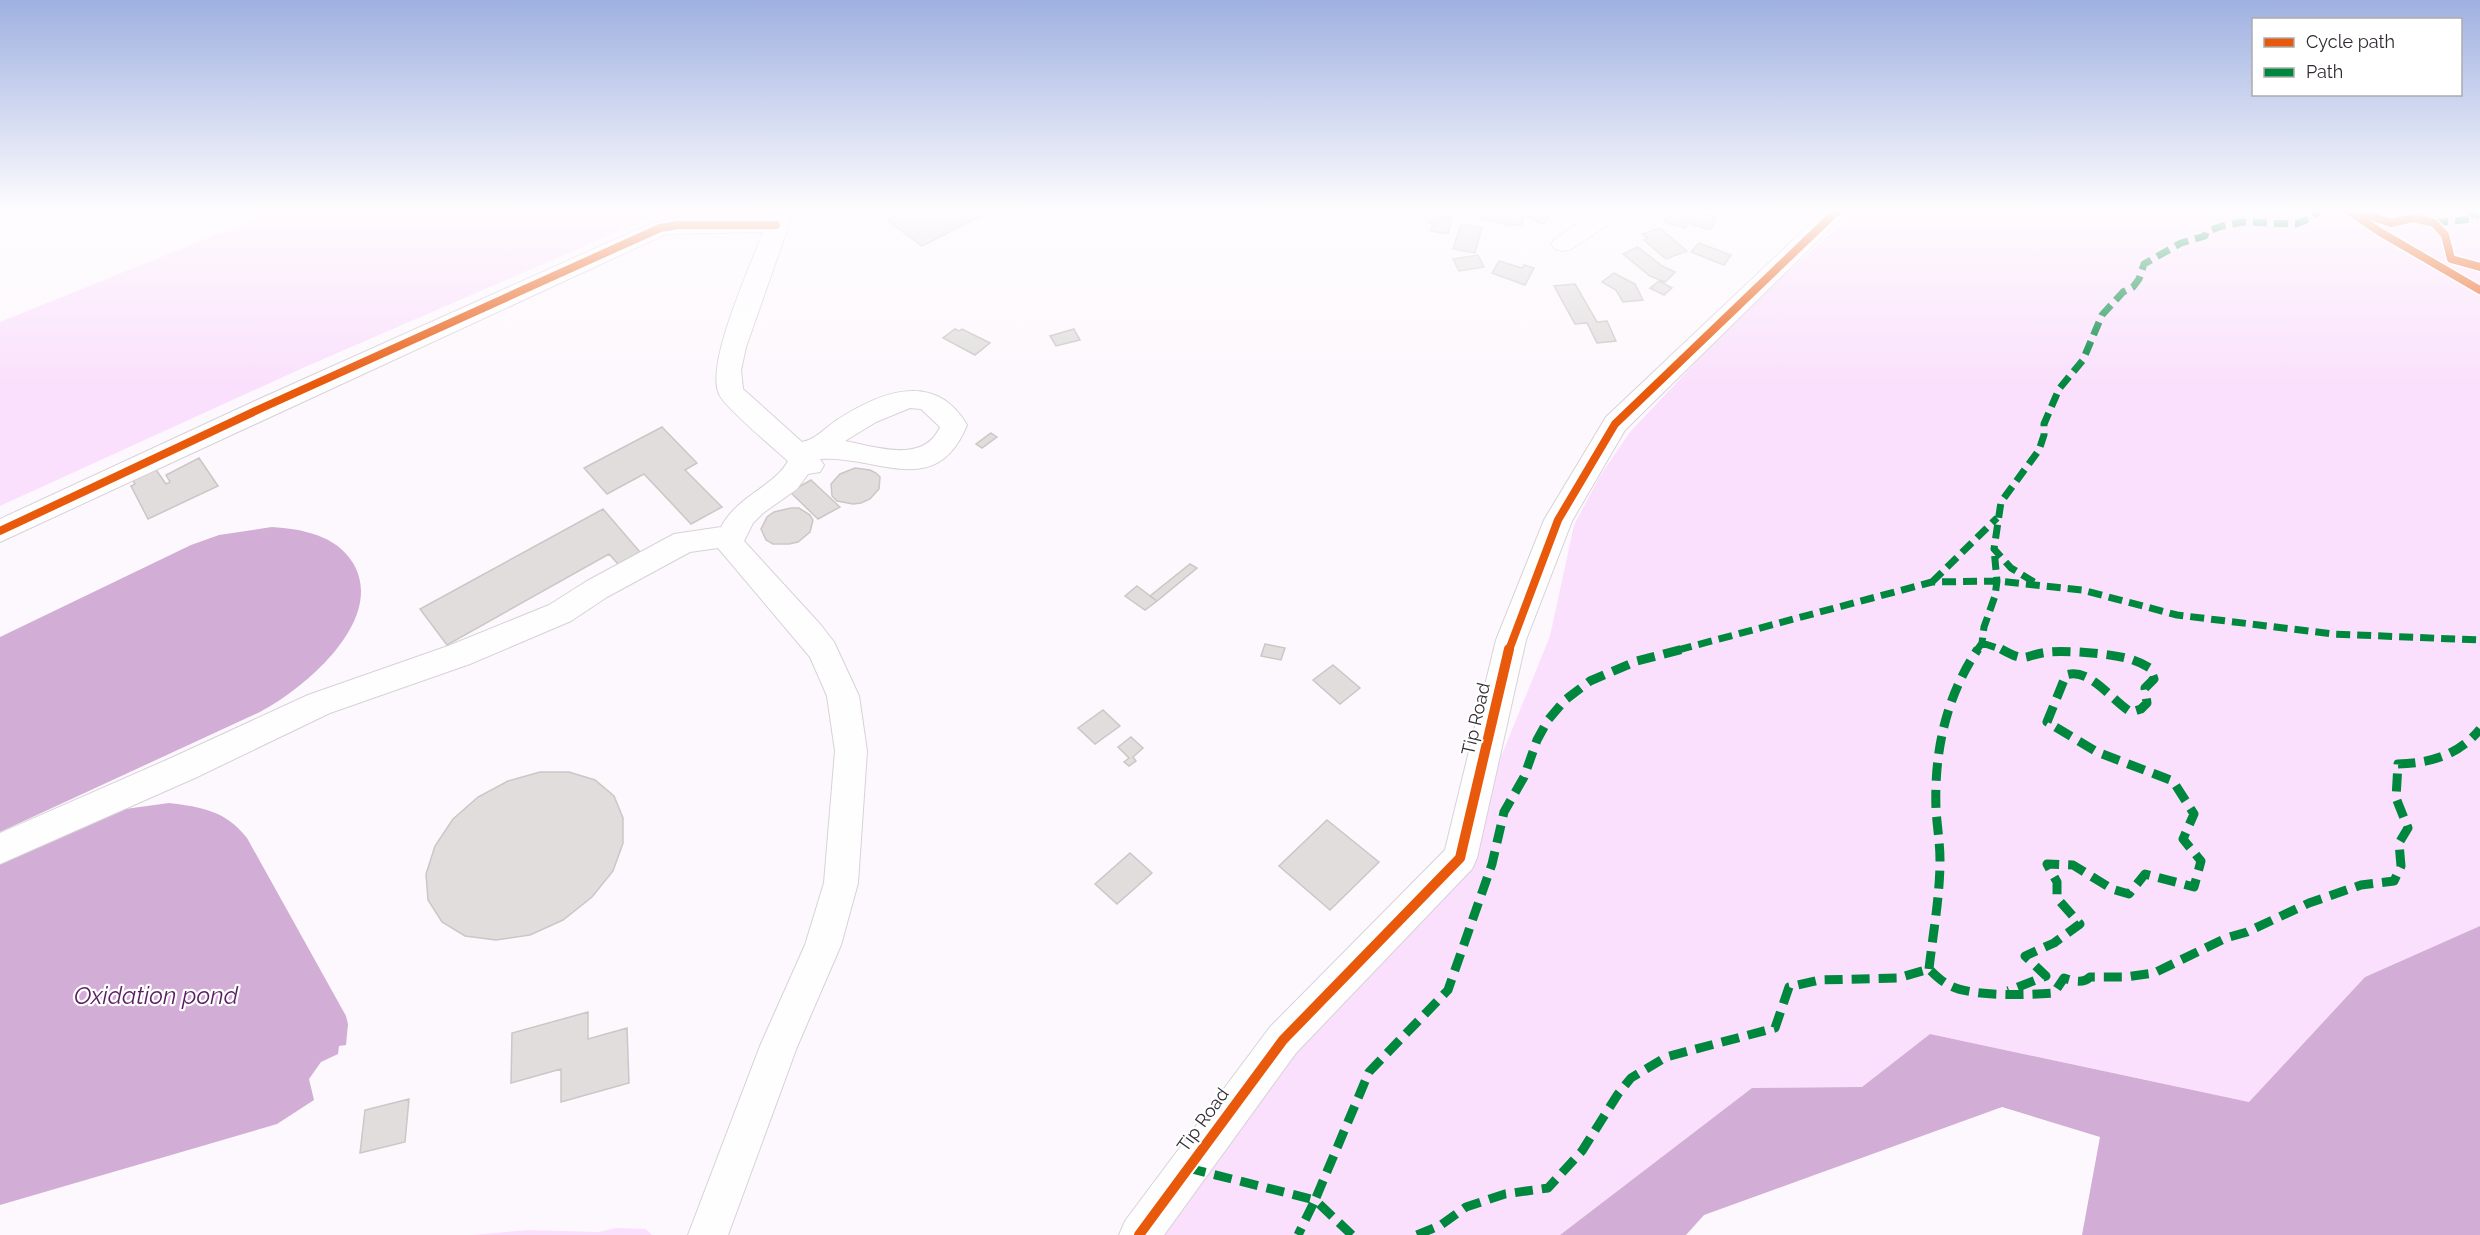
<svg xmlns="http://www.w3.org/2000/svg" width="2480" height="1235" font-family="Raleway,sans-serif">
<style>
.green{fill:#fae0fc}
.water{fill:#d2add6}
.building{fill:#e0dddc;stroke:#cac7c6;stroke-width:1.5}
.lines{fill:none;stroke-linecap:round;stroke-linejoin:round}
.minor-casing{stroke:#d7d2d7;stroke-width:2}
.minor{fill:#fffeff;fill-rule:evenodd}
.quiet-far1{stroke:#00873e;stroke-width:7;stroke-dasharray:14 7;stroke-linecap:butt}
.quiet{stroke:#00873e;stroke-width:9;stroke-dasharray:18 9;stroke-linecap:butt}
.cycleway-far1-casing{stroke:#fff;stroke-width:11}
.cycleway-casing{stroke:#fff;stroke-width:14}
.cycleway-far1{stroke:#e8590c;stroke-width:8}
.cycleway{stroke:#e8590c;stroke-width:10}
.labels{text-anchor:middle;stroke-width:4.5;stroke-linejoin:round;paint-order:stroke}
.street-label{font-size:18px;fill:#312c32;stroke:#fff}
.near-water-label{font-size:24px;font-style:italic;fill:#5a1d63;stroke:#fff}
</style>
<rect width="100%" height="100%" fill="#fdf8fd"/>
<path class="green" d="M277 210H668L305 367 0 506V322Z
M1857 210H2480V926L2365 977 2249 1102 1930 1034 1862 1087 1752 1088 1560 1235H1139L1460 858 1550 636 1574 525 1600 476 1630 432 1746 309Z
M616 1228 646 1229 652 1235H473L528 1230 599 1232Z"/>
<path class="water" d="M272 527C302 529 336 535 353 563 387 620 304 689 260 712L0 832V637L191 545 219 535Z
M169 803C202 807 226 811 247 838L346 1016 348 1024 346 1045 339 1046 338 1054 321 1062 309 1079 314 1100 277 1124 0 1205V861L118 810Z
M2480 926V1235H2082L2100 1137 2002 1107 1704 1215 1686 1235H1560L1752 1088 1862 1087 1930 1034 2249 1102 2365 977Z"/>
<path class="building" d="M906 210H992L922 246 887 220Z
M1483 210H1518L1525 212 1522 226 1511 224V226L1481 219Z
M1671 210H1691L1717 218 1710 230 1688 223 1685 228 1664 222Z
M1536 211 1550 217 1543 224 1528 217Z
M1436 216 1452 218 1448 234 1431 231 1433 224 1428 223 1429 218 1435 219Z
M1461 224 1482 227 1475 253 1453 249Z
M1660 228 1687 251 1666 259 1644 240 1648 239 1642 234Z
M1699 243 1731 255 1724 265 1691 252Z
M1638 247 1662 266 1675 272 1665 282 1650 276 1623 254Z
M1478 255 1484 267 1459 271 1453 259Z
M1499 261 1522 268 1524 265 1534 268 1525 285 1492 273Z
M1614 273 1635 284 1643 300 1623 302 1616 290 1602 282Z
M1659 281 1672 288 1664 295 1650 288Z
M1575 284 1597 322 1607 321 1616 341 1597 343 1587 323 1575 324 1554 286Z
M955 329 959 331 962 329 990 343 975 355 943 338Z
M1074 329 1080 340 1056 346 1050 336Z
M662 427 697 463 685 470 722 507 691 524 644 474 607 494 584 468Z
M991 433 997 437 982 448 976 444Z
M199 458 218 486 148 519 131 486 135 484 129 474 152 464 166 484 170 482 166 475Z
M855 468 870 470 876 473 880 477 879 489 870 499 861 503 853 504 837 501 832 496 831 484 840 474Z
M811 480 840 507 818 519 790 492Z
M791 508H799L810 515 813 520 810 532 798 542 789 544H773L766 540 761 529 767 517 774 512Z
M603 509 640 552 618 564 609 554 447 645 420 609Z
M1190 564 1197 568 1157 601 1150 596Z
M1137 586 1157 601 1145 610 1125 596Z
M1265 644 1285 648 1281 660 1261 656Z
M1333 665 1360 688 1340 704 1313 680Z
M1103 710 1120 726 1095 744 1078 728Z
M1131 737 1143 748 1133 757 1136 761 1129 766 1124 762 1129 758 1118 747Z
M540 772H569L595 780 614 796 623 818V843L613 871 592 897 563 920 530 935 496 940 465 936 442 922 428 900 426 874 435 846 453 819 478 797 508 781Z
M1327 820 1379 862 1330 910 1279 866Z
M1130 853 1152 873 1117 904 1095 884Z
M588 1012V1039L627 1028 629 1083 561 1102V1069L511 1083 512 1033Z
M409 1099 405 1142 360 1153 365 1110Z"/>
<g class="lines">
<defs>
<path id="minor" d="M772 210H794L746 347 741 370 743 389 802 442C815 440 826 427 837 420 880 392 935 370 967 425 936 501 878 455 820 459L824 465 820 472 808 474 797 489 763 513 753 523 744 541 820 624 834 642 859 696 867 751 858 883 841 945 797 1047 728 1235H688L760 1046 805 945 824 883 835 751 827 696 810 657 718 548 690 552 607 597 571 621 470 664 330 713 195 778 0 864V833L171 758 308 695 448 646 549 605 587 581 674 534 721 527C739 494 774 487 788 461 775 449 724 407 719 394 705 363 751 266 763 232L666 234 0 542V519L255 401 652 223 678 218H769ZM910 408 921 409 940 427C924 464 877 447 845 441L876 422Z
M1599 210H1626L1623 215 1571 249 1563 251 1555 249 1551 244 1555 239Z
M1825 210H1849L1625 430 1572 521 1526 640 1477 858 1472 869 1296 1053 1164 1235H1119L1125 1221 1270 1027 1445 850 1496 640 1544 520 1606 417Z"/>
</defs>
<use href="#minor" class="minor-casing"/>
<use href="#minor" class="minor"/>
<path class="quiet-far1" d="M2434 223 2472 219 2476 216 2469 210
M1932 582 1997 518
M2034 582 2011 568 1994 549 2001 502 2039 450 2044 435V424L2059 389 2083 360 2102 315 2123 292 2133 287 2139 279 2144 264 2181 243 2205 236 2206 232 2222 226 2243 222 2296 224 2314 217 2318 210
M1982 643 2003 650
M1678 650 1932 582 1997 581 2082 590 2177 615 2333 634 2480 640
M1977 650 1982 643 1984 627 1995 596 1997 581 1994 549"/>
<path class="quiet" d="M2001 649C2028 664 2022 655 2049 652 2066 650 2117 654 2133 660 2139 662 2145 665 2150 668L2154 679 2145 688 2147 703 2141 709 2131 712C2112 701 2090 667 2066 675L2047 722 2097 752 2173 781 2194 814 2183 839 2201 861 2194 887 2145 874 2129 894 2112 889 2073 865 2047 864 2057 882V898L2080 924 2054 943 2025 956 2046 976 2008 991
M1929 969C1933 933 1940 896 1940 860 1940 843 1937 826 1936 809 1934 752 1946 696 1978 649
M1188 1168 1315 1200 1298 1235
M1352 1235 1315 1200 1369 1072 1448 990 1492 864 1504 812 1524 777 1537 740 1548 720 1565 700 1590 681 1637 661 1683 649
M1417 1235 1441 1225 1466 1207 1505 1194 1548 1188 1582 1151 1618 1094 1631 1078 1666 1057 1775 1028 1789 987 1819 980 1898 978 1929 969C1936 976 1942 982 1951 986 1973 997 2030 995 2054 993L2064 978C2073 981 2083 984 2090 977H2126L2154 973 2226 938 2247 932 2309 903 2361 885 2394 881 2401 866 2399 843 2408 828 2396 798 2398 764C2431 763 2459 755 2480 729"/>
<defs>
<path id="cycleway-far1" d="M2347 210 2380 232 2480 290
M2364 214 2391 223 2413 218 2434 223 2445 235 2451 259 2480 267
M0 531 264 407 660 228 678 225H776
M1509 650 1558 520 1615 424 1838 210"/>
<path id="cycleway" d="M1139 1235 1283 1040 1460 858 1509 649"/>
</defs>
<use href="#cycleway-far1" class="cycleway-far1-casing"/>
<use href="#cycleway" class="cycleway-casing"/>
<use href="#cycleway-far1" class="cycleway-far1"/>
<use href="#cycleway" class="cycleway"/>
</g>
<linearGradient id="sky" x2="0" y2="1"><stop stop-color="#9fb1e1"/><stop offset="0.55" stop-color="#fefcfe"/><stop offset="1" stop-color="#fefcfe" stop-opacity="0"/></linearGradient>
<rect width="2480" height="383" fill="url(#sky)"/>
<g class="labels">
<g class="street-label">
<text transform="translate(1476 719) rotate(-77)" y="6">Tip Road</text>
<text transform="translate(1203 1120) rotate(-54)" y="6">Tip Road</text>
</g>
<g class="near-water-label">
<text x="156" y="1004">Oxidation pond</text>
</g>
</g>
<rect x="2252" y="18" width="210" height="78" fill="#ffffff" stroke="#adabad" stroke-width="1.5"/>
<rect x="2264" y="38" width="30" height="9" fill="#e8590c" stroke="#adabad" stroke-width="1.5"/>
<text x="2306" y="48" font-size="18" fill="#312c32">Cycle path</text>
<rect x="2264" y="68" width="30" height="9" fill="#00873e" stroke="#adabad" stroke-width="1.5"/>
<text x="2306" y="78" font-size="18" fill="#312c32">Path</text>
</svg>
